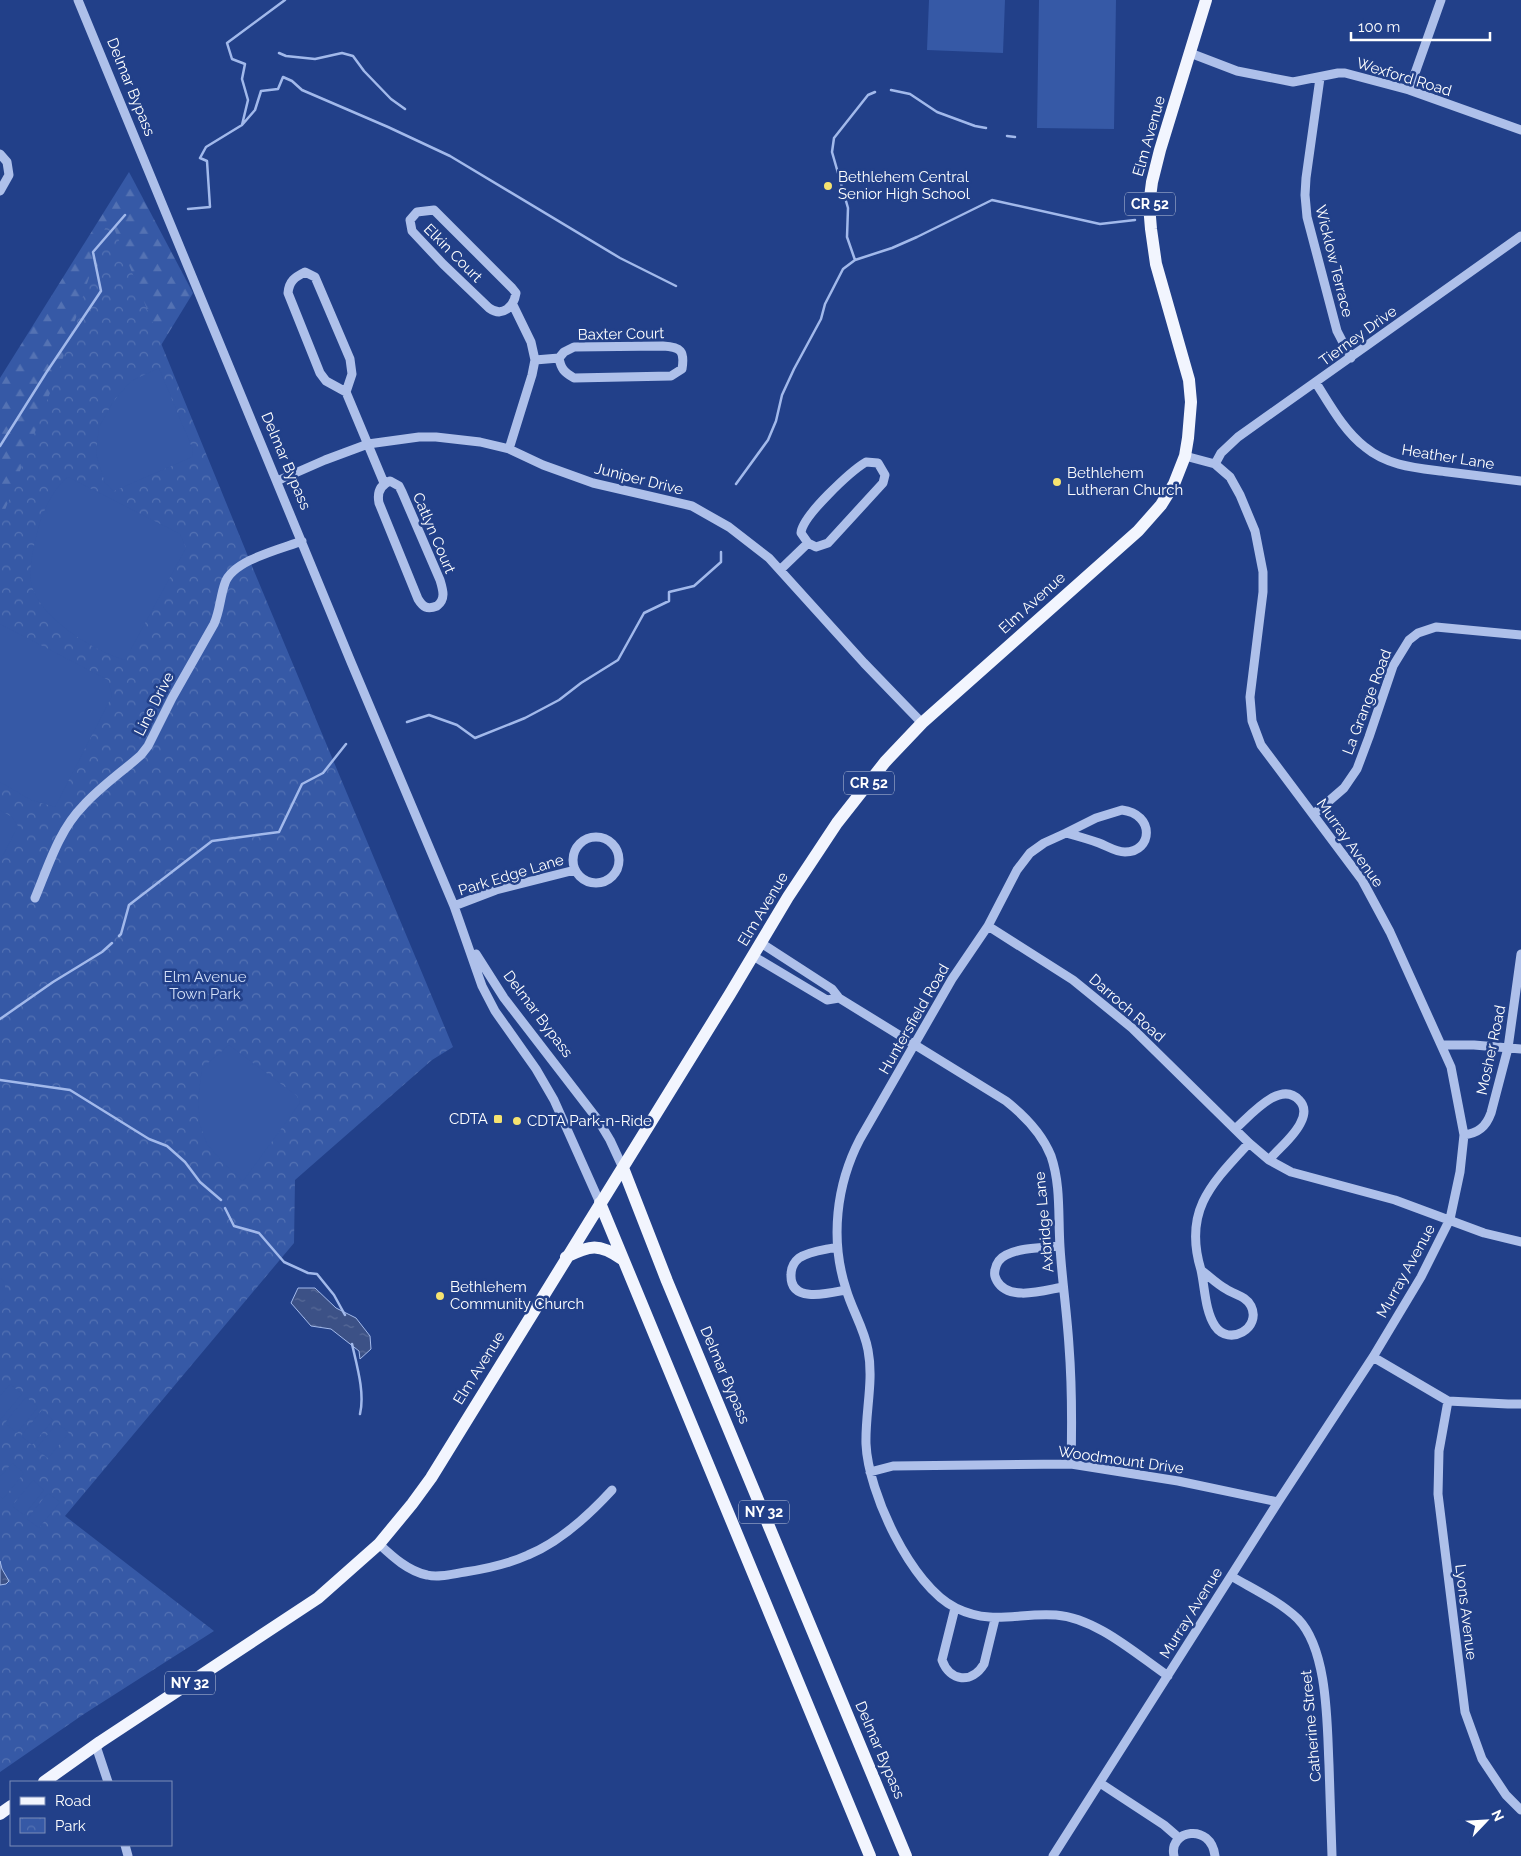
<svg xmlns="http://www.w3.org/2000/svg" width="1521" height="1856" font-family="Raleway,sans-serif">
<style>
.forest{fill:url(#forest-firs)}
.park{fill:url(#park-crowns)}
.garden{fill:#3659a6}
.water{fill:url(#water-ripples);stroke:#a2b9eb}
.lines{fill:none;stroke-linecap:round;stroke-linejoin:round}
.stream{stroke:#a2b9eb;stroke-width:2.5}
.minor{stroke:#aec0ea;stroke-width:9}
.major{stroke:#f2f5fe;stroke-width:12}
.poi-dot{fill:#f6e370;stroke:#224089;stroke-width:2}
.labels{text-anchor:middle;stroke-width:5;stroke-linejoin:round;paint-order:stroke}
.shield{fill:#224089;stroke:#bdc6dc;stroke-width:1}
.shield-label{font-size:14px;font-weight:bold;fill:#fff}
.street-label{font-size:15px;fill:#fff;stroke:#224089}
.poi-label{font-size:15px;fill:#fff;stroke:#224089;text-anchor:start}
.park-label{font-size:15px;fill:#d2def7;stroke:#224089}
</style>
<defs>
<pattern id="forest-firs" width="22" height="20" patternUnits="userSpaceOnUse" patternTransform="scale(1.25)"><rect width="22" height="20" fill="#3659a6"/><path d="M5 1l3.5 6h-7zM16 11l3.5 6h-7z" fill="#5472b3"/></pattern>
<pattern id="park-crowns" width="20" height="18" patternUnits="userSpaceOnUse" patternTransform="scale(1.25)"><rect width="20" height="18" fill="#3659a6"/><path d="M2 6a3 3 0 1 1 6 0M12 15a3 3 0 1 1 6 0" fill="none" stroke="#5472b3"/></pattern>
<pattern id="water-ripples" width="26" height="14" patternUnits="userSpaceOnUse" patternTransform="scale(1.25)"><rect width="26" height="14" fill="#3c5186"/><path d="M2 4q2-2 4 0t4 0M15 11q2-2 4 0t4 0" fill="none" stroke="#596b98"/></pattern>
</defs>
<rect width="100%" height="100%" fill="#224089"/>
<path class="forest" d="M129 172 193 293 0 608V378Z"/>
<path class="park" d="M109 216 254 571 453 1047 432 1060 295 1180 294 1243 65 1516 214 1631 84 1714 0 1772V523L60 367Z"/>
<path class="garden" d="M929 0H1005L1003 53 927 50Z
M1039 0H1116L1114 129 1037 128Z
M159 368 193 450 192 457 114 491 105 483 96 454 99 427 113 402 131 381Z
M68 477 180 534 186 548 125 660C94 651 37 617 31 582 29 567 33 551 36 537 41 515 51 491 68 477Z
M0 624 108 680 112 696 55 807 31 800 0 782Z
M0 810 12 817 18 826 0 861Z
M229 1045 297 1096 300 1103 243 1181 225 1165 207 1144 200 1125 198 1100 202 1068Z
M0 1278 5 1282V1299L0 1304Z
M10 1384 22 1394 0 1420V1396Z
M26 1397 38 1407 17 1433 5 1423Z
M42 1410 53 1420 32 1445 21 1436Z
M57 1423 69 1433 48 1458 36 1449Z
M12 1463 24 1473 3 1499 0 1496V1477Z
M33 1480 44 1490 24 1515 12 1506Z
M48 1493 60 1502 39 1528 27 1519Z"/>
<path class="water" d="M298 1288H315L336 1308 356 1318 370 1336 371 1349 360 1359 359 1351 331 1329 311 1326 291 1303Z
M0 1561 2 1569 9 1581 6 1584 0 1585Z"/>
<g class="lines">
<path class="stream" d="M279 53 286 56 315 59 342 53 353 56 364 71 391 99 405 109
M891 90 910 94 937 112 975 126 986 128
M242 125 255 110 261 91 278 89 283 77 292 81 302 90 388 127 450 156 620 258 676 286
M1007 136 1015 137
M188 209 210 207 207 161 200 158 206 147 242 125 248 100 242 79 245 64 232 59 227 43 285 0
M855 260 847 237 848 208 832 152 834 138 868 95 875 92
M0 446 46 373 101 291 93 252 125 215
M736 484 768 440 776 421 782 395 794 369 821 319 825 304 843 269 855 260 892 248 917 237 992 200 1100 224 1135 220
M407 722 429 715 457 725 475 738 525 718 559 700 581 683 618 660 644 613 669 601V592L694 586 721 562V552
M119 936 121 934 129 905 212 841 279 832 302 784 323 773 346 744
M0 1019 53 982 102 952 112 943
M0 1080 70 1090 149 1139 167 1146 185 1162 200 1182 221 1200
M225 1208 234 1226 259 1233 284 1262 308 1273 317 1274 334 1295 345 1315
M352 1344C357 1366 365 1393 360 1414"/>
<path class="minor" d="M78 0 351 662 454 906 482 986 495 1011 536 1069 554 1100 600 1203
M1190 53 1237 71 1293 82 1338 73H1345L1409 90 1521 130
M1320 78 1306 178 1305 195 1307 217 1337 331 1351 358
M1409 90 1441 0
M0 154 7 162 9 175 0 191
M434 210 512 288 516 293C514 306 503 318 489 308L443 264 412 231 410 220 417 212Z
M305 272 315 277 350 359 352 374 346 392 326 381 320 373 288 293C289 281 295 277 305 272Z
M663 346C681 347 685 351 682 369L671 376 574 378C564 372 561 369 559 358L564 352 574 347Z
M535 360 559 358
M1316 383C1330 405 1344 431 1365 447 1389 467 1419 468 1448 472 1473 475 1497 478 1521 481
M346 392 384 483
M509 449 532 375 535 360 531 342 513 305
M866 462 878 463 885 475 883 483 828 543 816 547 808 543 801 533C802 516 851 471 866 462Z
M1215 464 1221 453 1238 437 1521 236
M277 481 325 460 368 444 419 437H436L480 442 509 449 543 465 593 483 692 506 729 527 769 558 864 663 922 723
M390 481 399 486 402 492 440 580C443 590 446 599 437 606 427 610 423 607 418 599L379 503C377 493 380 485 390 481Z
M780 570 808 543
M1122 810C1155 814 1153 852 1125 852 1116 852 1107 846 1099 843 1088 839 1077 836 1066 833L1096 818Z
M1314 814 1344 788 1357 769 1369 737 1393 666 1409 640 1418 633 1436 627 1521 635
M1066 833 1044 843 1030 853 1017 870 988 926 952 979 860 1139C836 1185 830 1240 846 1289 852 1310 864 1328 868 1350 874 1381 865 1413 866 1444 868 1492 911 1586 956 1608 993 1626 1020 1612 1056 1615 1096 1618 1136 1654 1168 1676
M573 860a23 23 0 1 1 46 0a23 23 0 1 1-46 0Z
M35 898C48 867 59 830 83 806 100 787 122 772 141 755L148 746 172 698 214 624C220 611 220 597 225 583 233 560 281 549 302 541
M454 906 496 890 575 870
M988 926 1073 980 1132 1028 1249 1143 1269 1160 1291 1172 1395 1200 1484 1233 1521 1242
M761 943 832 989 839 998 1006 1101C1025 1116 1042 1133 1051 1156 1061 1185 1058 1217 1060 1247 1062 1280 1067 1313 1069 1346 1072 1385 1072 1425 1071 1464
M476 954 504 998 598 1120 610 1140 623 1168
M753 956 827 1000 839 998
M1442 1045H1474L1521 1049
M1235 1129C1249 1117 1280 1079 1299 1100 1305 1106 1305 1114 1301 1122 1295 1136 1279 1148 1269 1160
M1464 1135C1478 1133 1486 1127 1491 1113L1508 1048 1521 954
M1059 1246C1042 1248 1022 1247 1006 1255 1000 1258 996 1264 995 1270 994 1275 995 1277 997 1281 1009 1302 1045 1290 1063 1287
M837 1247C825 1250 810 1251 799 1258 794 1262 791 1268 791 1275 790 1304 830 1293 846 1290
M1201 1270C1209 1276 1217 1284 1226 1289 1235 1295 1246 1296 1251 1306 1262 1328 1229 1347 1215 1326 1205 1311 1205 1288 1201 1270Z
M1201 1270C1183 1211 1211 1184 1249 1143
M1373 1357 1448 1401 1508 1404H1521
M1448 1401 1439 1451 1438 1494 1465 1712 1482 1759 1506 1795 1521 1810
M870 1472 893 1466 1071 1464 1178 1481 1278 1502
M379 1544C393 1557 408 1571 427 1575 439 1578 452 1574 465 1572 485 1569 508 1564 528 1555 560 1542 589 1515 612 1490
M1231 1576C1253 1589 1279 1601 1298 1619 1328 1650 1327 1724 1329 1765 1330 1795 1331 1826 1332 1856
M955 1608 942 1660C950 1682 972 1684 984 1664L995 1619
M96 1746 108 1782
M1100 1783 1164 1825 1179 1838
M125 1845 128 1856
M1053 1856 1278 1502 1373 1357 1421 1277 1450 1219 1460 1172 1464 1135 1451 1067 1390 932 1362 880 1261 745 1252 721 1250 697 1263 592V572L1255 531 1240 495 1230 477 1215 464 1185 456
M1174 1856C1168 1830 1211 1822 1215 1856"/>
<path class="major" d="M623 1168 667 1281 906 1856
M600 1203 870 1856
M566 1257C590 1245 599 1243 622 1259
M44 1782 100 1742 318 1598 379 1544 412 1504 431 1478 730 994 788 897 837 823 885 762 922 723 1138 531 1161 505 1174 484 1185 456 1188 438 1191 402 1189 380 1156 264 1151 229 1149 205 1152 182 1160 150 1206 0
M0 1814 11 1806"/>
</g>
<g class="poi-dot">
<circle cx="828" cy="186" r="5"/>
<circle cx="1057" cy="482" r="5"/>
<rect x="493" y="1114" width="10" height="10" rx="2.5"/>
<circle cx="517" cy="1121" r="5"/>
<circle cx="440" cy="1296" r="5"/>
</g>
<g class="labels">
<g class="shield">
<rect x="1125" y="192.5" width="50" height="23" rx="4"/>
<rect x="844" y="771.5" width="50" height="23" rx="4"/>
<rect x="739" y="1500.5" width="50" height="23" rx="4"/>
<rect x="165" y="1671.5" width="50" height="23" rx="4"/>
</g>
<g class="shield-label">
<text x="1150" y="209">CR 52</text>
<text x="869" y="788">CR 52</text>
<text x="764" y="1517">NY 32</text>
<text x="190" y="1688">NY 32</text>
</g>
<g class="street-label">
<text transform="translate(1404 77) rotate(17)" y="5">Wexford Road</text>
<text transform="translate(131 87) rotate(68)" y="5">Delmar Bypass</text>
<text transform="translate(1149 136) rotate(-74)" y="5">Elm Avenue</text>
<text transform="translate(453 253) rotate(45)" y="5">Elkin Court</text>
<text transform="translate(1334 261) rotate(76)" y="5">Wicklow Terrace</text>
<text transform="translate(621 334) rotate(-1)" y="5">Baxter Court</text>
<text transform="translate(1358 336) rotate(-36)" y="5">Tierney Drive</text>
<text transform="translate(1448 457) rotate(9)" y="5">Heather Lane</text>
<text transform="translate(286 461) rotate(67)" y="5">Delmar Bypass</text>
<text transform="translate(639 479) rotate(14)" y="5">Juniper Drive</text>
<text transform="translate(434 533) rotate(67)" y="5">Catlyn Court</text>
<text transform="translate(1032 603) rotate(-42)" y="5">Elm Avenue</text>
<text transform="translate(1367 702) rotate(-69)" y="5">La Grange Road</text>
<text transform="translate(154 704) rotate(-63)" y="5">Line Drive</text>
<text transform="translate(1350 843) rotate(55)" y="5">Murray Avenue</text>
<text transform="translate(511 875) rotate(-17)" y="5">Park Edge Lane</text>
<text transform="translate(763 909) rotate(-59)" y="5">Elm Avenue</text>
<text transform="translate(1127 1008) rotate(41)" y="5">Darroch Road</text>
<text transform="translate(538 1014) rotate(53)" y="5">Delmar Bypass</text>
<text transform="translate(914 1019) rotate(-60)" y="5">Huntersfield Road</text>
<text transform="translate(1491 1050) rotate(-78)" y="5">Mosher Road</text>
<text transform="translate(1044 1222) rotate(-95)" y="5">Axbridge Lane</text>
<text transform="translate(1406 1271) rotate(-61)" y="5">Murray Avenue</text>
<text transform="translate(479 1368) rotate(-58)" y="5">Elm Avenue</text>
<text transform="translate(725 1375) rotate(67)" y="5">Delmar Bypass</text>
<text transform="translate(1121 1460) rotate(8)" y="5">Woodmount Drive</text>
<text transform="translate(1466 1612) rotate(83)" y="5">Lyons Avenue</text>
<text transform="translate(1191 1613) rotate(-58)" y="5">Murray Avenue</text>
<text transform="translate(1311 1726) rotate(-95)" y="5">Catherine Street</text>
<text transform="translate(880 1750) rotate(67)" y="5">Delmar Bypass</text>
</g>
<g class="poi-label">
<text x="838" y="182">Bethlehem Central<tspan x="838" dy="17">Senior High School</tspan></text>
<text x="1067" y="478">Bethlehem<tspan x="1067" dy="17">Lutheran Church</tspan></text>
<text x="488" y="1124" text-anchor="end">CDTA</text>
<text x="527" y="1126">CDTA Park-n-Ride</text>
<text x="450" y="1292">Bethlehem<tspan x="450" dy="17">Community Church</tspan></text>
</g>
<g class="park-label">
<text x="205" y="982">Elm Avenue<tspan x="205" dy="17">Town Park</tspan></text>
</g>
</g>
<rect x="10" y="1781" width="162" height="65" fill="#224089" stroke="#7a8cb8"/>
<rect x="20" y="1797" width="25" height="8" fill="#f2f5fe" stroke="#7a8cb8"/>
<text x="55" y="1806" font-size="15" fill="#ffffff">Road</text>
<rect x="20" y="1818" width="25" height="15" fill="url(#park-crowns)" stroke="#7a8cb8"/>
<text x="55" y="1831" font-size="15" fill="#ffffff">Park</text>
<g transform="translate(1486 1821) rotate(65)" stroke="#224089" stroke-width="4" paint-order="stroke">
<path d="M0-4L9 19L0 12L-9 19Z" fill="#ffffff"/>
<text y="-8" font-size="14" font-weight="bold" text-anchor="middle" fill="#ffffff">N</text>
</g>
<path d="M1351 32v8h139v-8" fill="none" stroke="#ffffff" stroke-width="2.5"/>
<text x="1358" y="32" font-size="15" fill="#ffffff" stroke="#224089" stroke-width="4" paint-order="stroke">100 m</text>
</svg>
